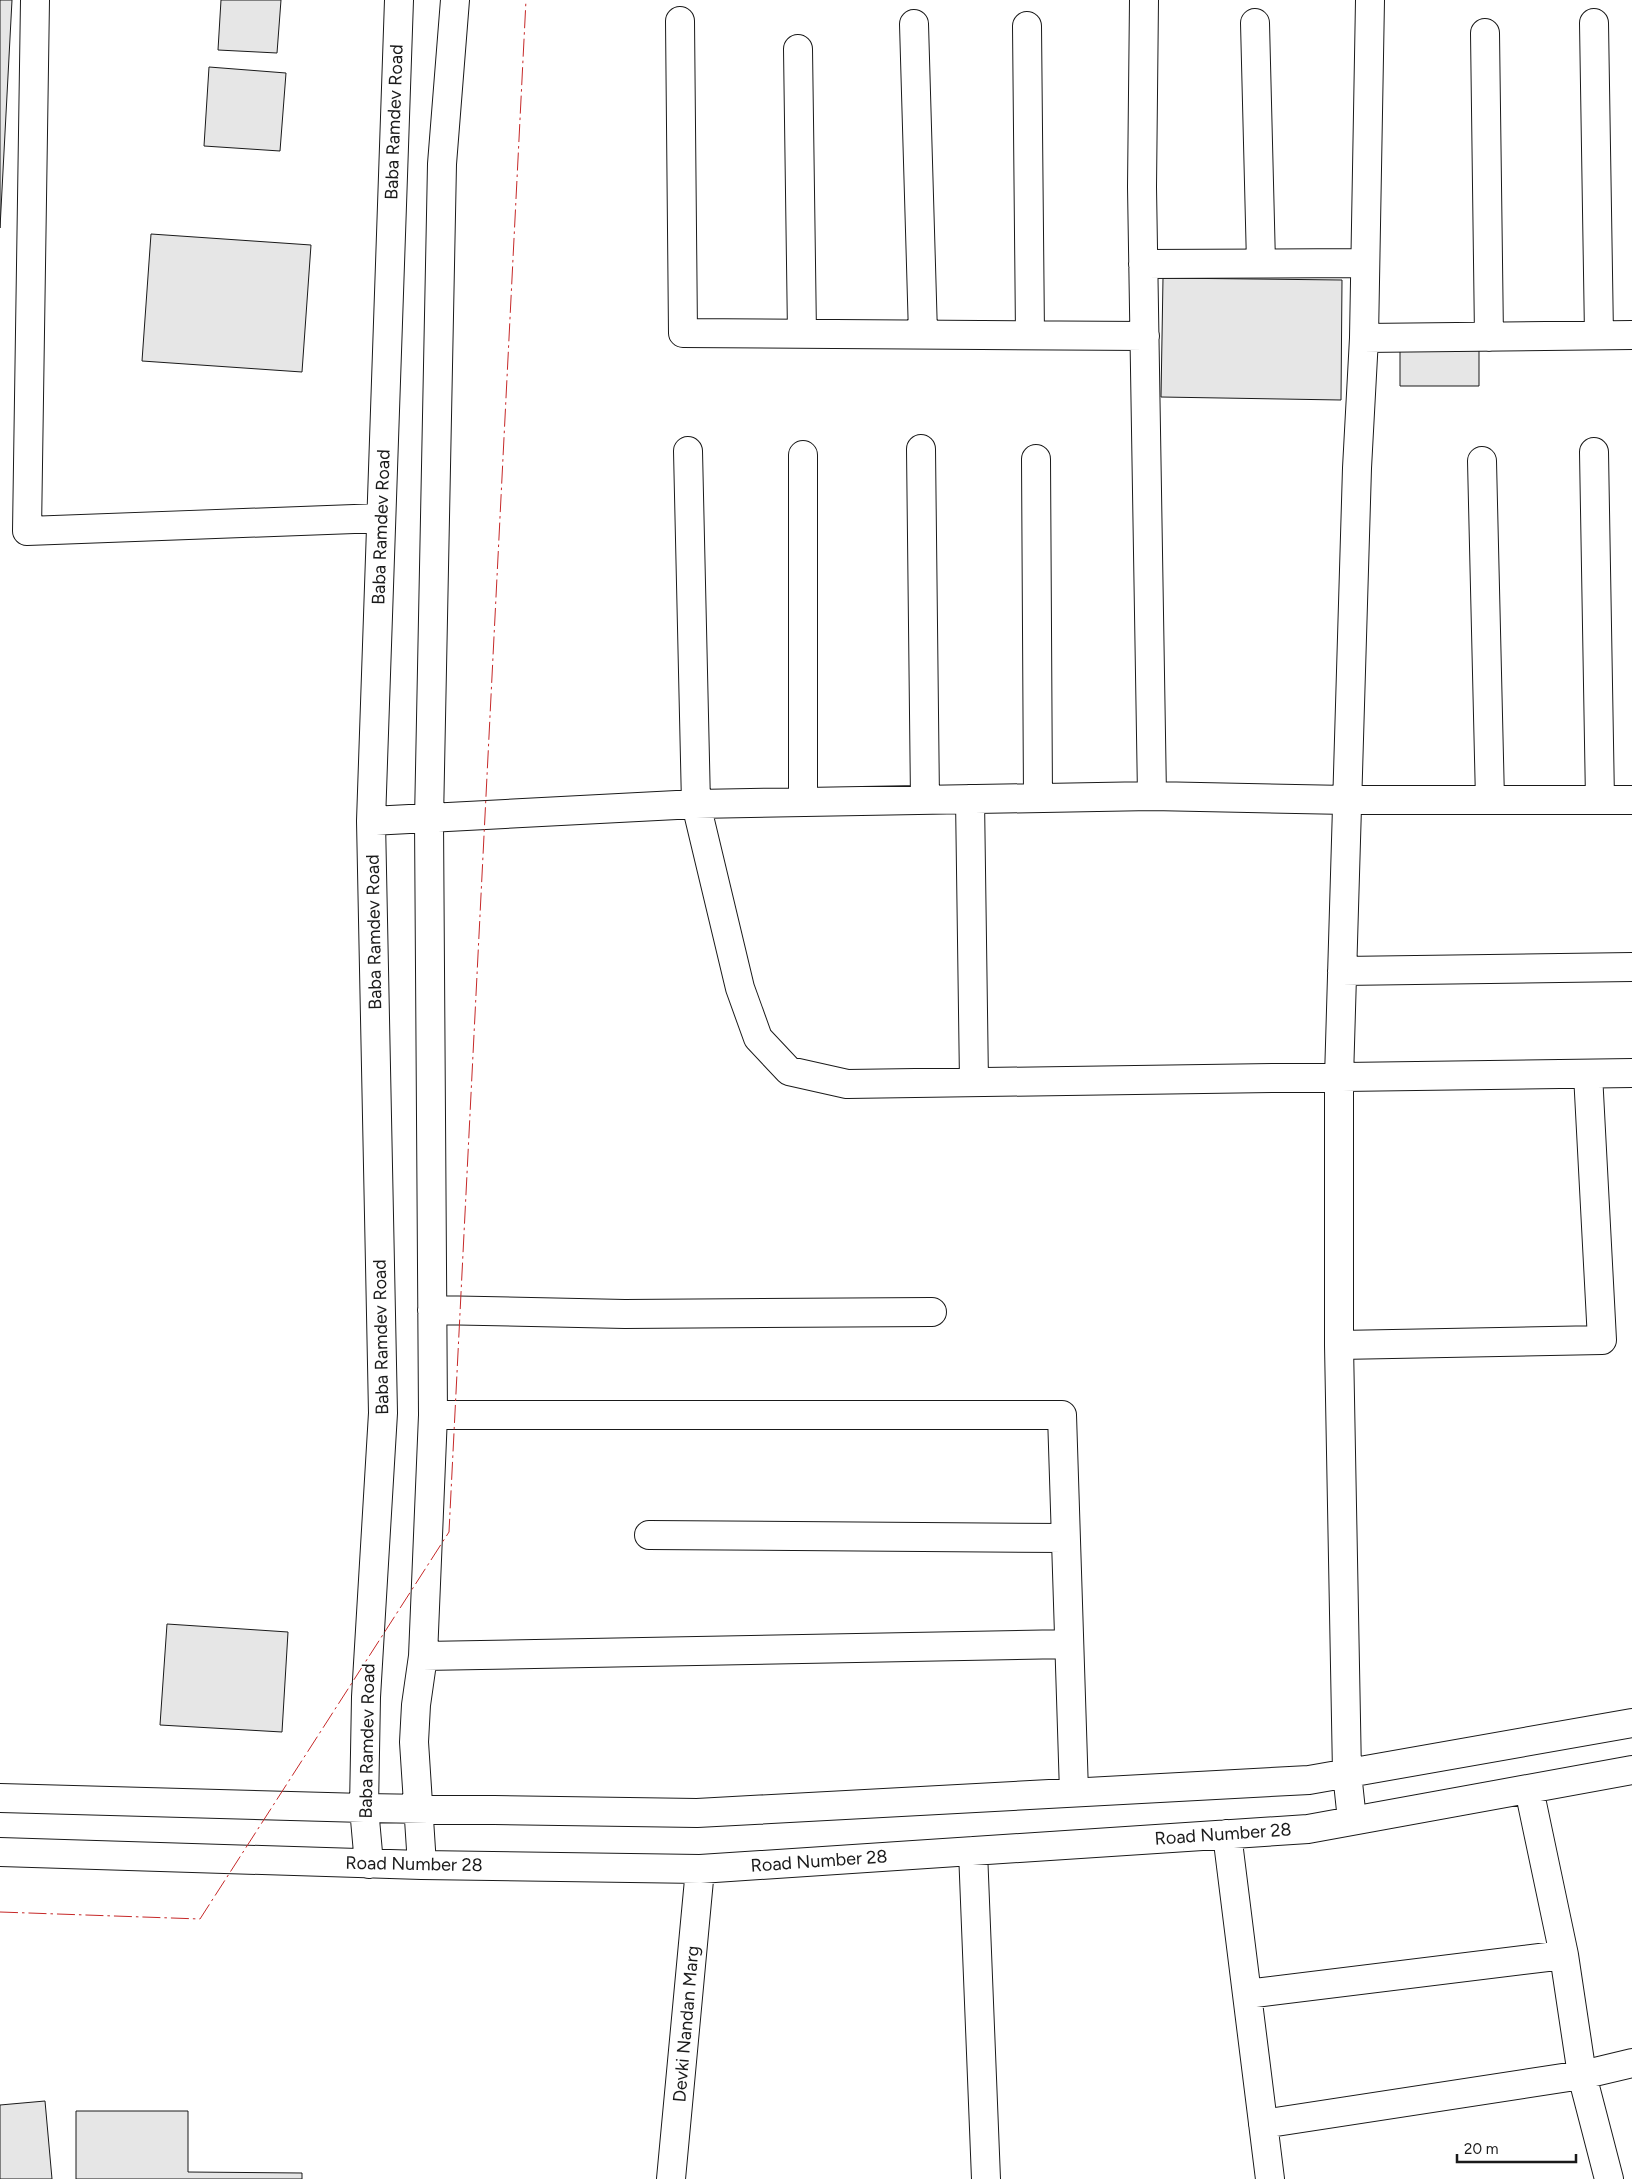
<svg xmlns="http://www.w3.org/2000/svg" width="1632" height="2179" font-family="Figtree,sans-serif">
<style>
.building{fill:#e6e6e6;stroke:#1a1a1a}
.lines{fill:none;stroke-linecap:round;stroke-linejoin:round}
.minor-casing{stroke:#1a1a1a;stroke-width:30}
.minor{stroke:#fff;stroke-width:28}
.power{stroke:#c62828;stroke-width:1;stroke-dasharray:18 4 2.5 4;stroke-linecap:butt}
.labels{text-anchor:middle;stroke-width:4;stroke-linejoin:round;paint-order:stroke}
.street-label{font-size:18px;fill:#1a1a1a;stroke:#fff}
</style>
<rect width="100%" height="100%" fill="#fff"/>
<path class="building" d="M0 0H12L0 228Z
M221 0H281L277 53 218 50Z
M209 67 286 73 280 151 204 146Z
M151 234 311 245 302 372 142 361Z
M1163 278 1342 280 1341 400 1161 397Z
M1400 344H1479V386H1400Z
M167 1624 288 1632 282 1732 160 1725Z
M45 2101 52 2179H0V2105Z
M76 2111H188V2172L302 2173V2179H76Z"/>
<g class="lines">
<defs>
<path id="minor" d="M35 0 27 531 381 518
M1144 0 1142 187 1152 796
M680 21 683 333 1145 336
M1255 23 1261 263
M1594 23 1599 335
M914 24 923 334
M1027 26 1030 335
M1485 33 1489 337
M798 49 802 334
M1143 264 1365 263
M1364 338 1632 335
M921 449 925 800
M688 451 696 804 740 988 758 1038 789 1071 847 1084 1632 1073
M1594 452 1600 800
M1036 459 1038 798
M1482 461 1490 800
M970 799 974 1082
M803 802V455
M371 821 696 804 1152 796 1347 800H1632
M1342 971 1632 967
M432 1310 625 1314 932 1312
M1339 1345 1602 1340 1588 1074
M433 1415H1062L1074 1792
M649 1535 1065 1538
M423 1656 1069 1644
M1529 1789 1564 1955 1582 2075 1609 2179
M0 1798 364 1808 697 1813 1309 1780 1632 1723
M1352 1820 1347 1773 1339 1345V1078L1357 468 1364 338 1370 0
M1227 1834 1270 2179
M973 1851 986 2179
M0 1852 422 1865 700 1869 1308 1829 1632 1770
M369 1864 364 1808 366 1697 383 1413 371 821 399 0
M422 1865 414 1742 416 1705 423 1656 433 1415 429 820 442 164 455 0
M1247 1994 1564 1955
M1263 2124 1582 2075 1632 2063
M671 2179 700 1869"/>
</defs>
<use href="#minor" class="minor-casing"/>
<use href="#minor" class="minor"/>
<path class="power" d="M0 1912 200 1919 449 1532 526 0"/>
</g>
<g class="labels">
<g class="street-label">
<text transform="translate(394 122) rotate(-88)" y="6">Baba Ramdev Road</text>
<text transform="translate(381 527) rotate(-88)" y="6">Baba Ramdev Road</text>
<text transform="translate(374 932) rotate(-91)" y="6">Baba Ramdev Road</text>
<text transform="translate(381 1337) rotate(-91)" y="6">Baba Ramdev Road</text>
<text transform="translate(367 1741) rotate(-89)" y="6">Baba Ramdev Road</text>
<text transform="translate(1223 1834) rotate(-4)" y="6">Road Number 28</text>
<text transform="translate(819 1861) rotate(-4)" y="6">Road Number 28</text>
<text transform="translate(414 1864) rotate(1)" y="6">Road Number 28</text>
<text transform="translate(686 2024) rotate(-85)" y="6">Devki Nandan Marg</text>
</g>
</g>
<path d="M1457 2154v8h119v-8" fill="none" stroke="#1a1a1a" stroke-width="2.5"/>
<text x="1464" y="2154" font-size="15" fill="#1a1a1a" stroke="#ffffff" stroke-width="4" paint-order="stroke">20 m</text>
</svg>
